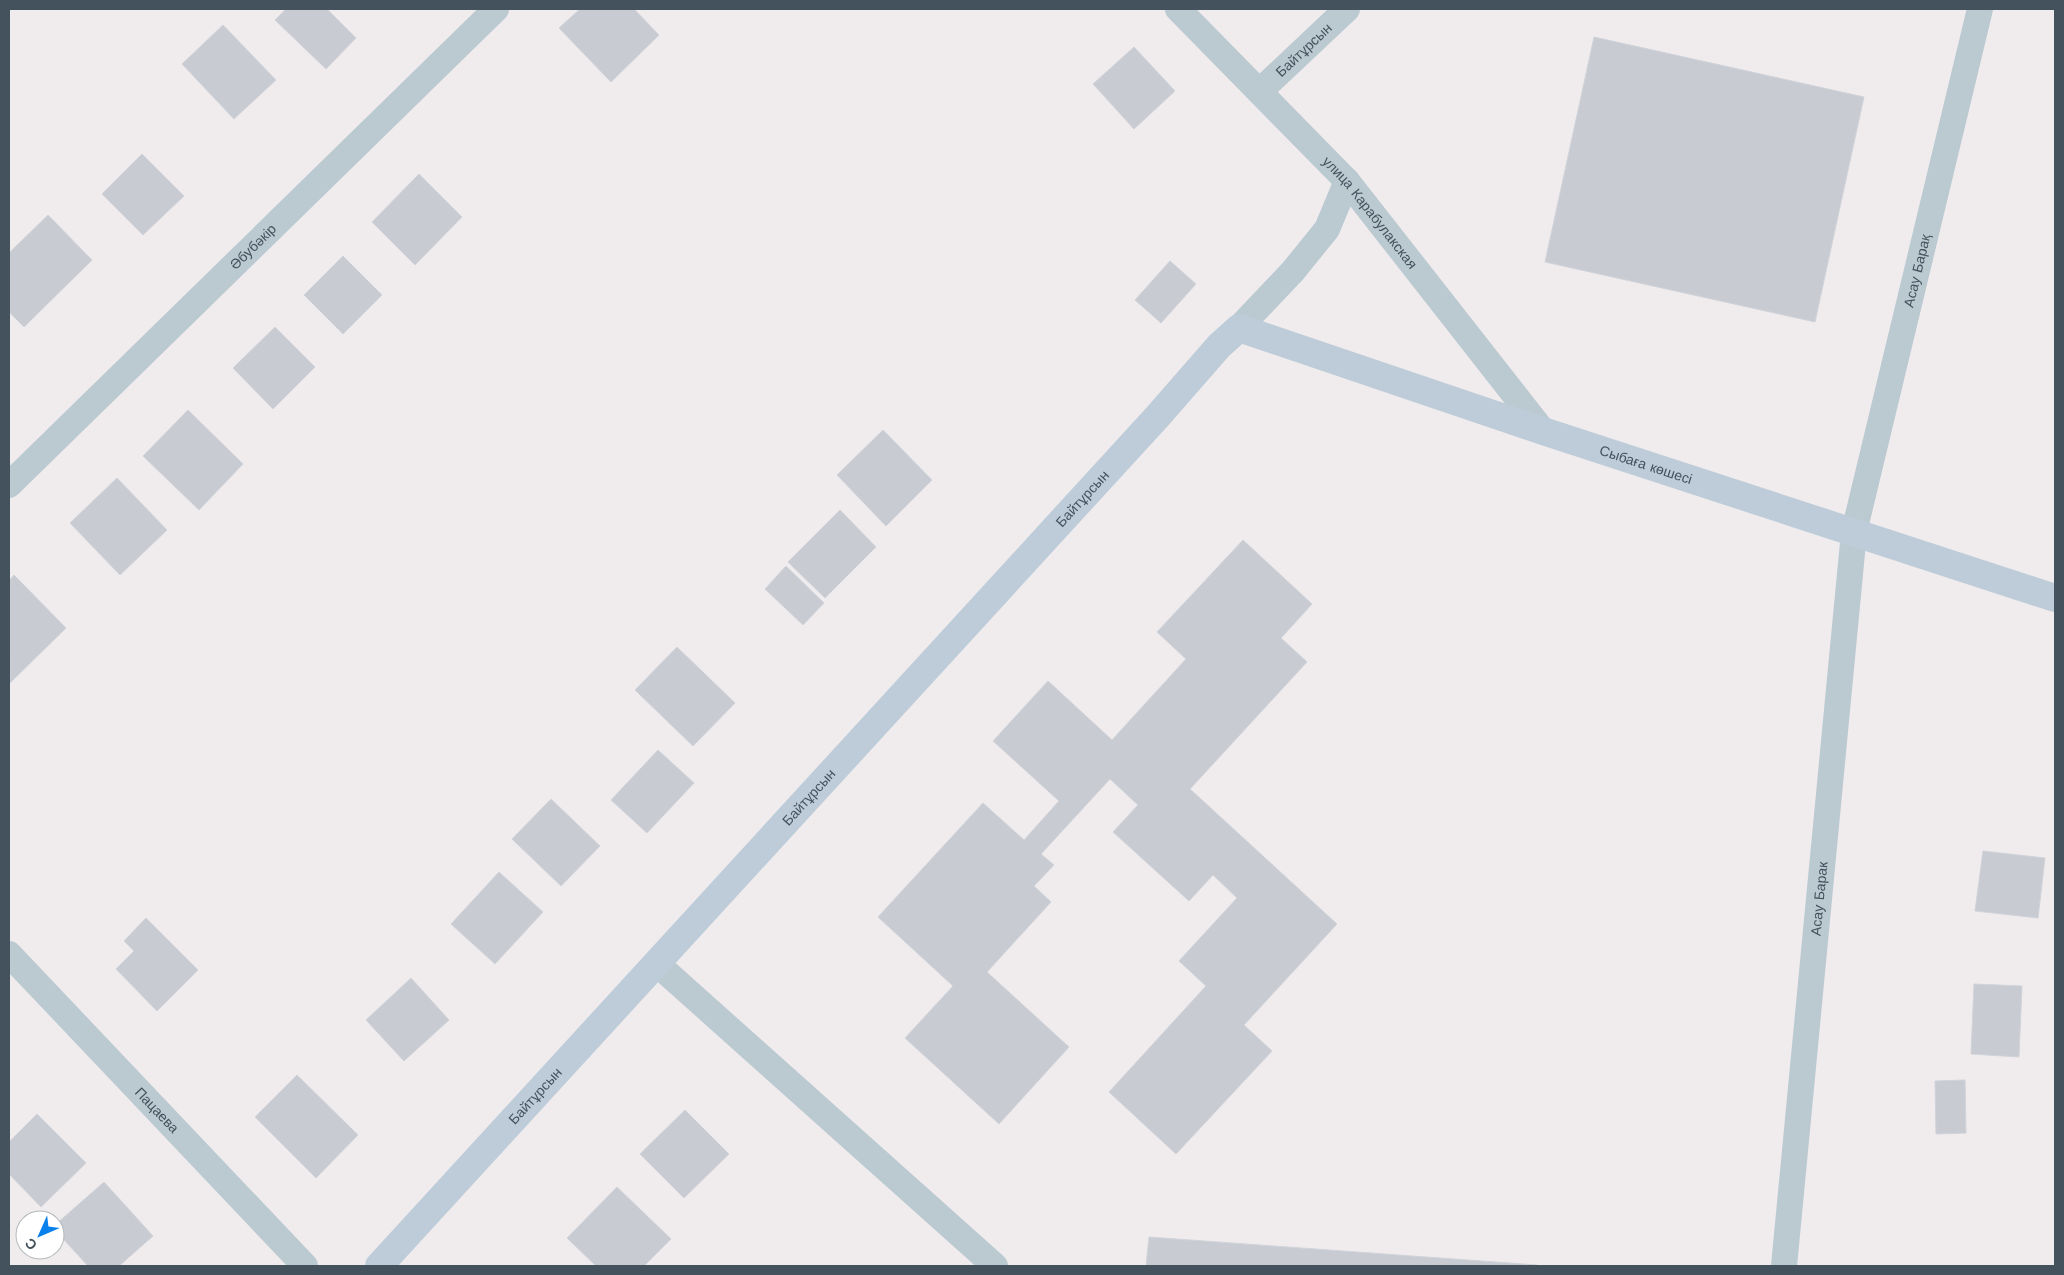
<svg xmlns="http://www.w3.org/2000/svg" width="2064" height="1275" font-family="'Work Sans',sans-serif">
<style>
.building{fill:#c8ccd2;stroke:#d0d3d9}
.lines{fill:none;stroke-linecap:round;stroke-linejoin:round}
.street{stroke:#bbc9d1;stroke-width:26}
.secondary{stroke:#bdccd8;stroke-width:28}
.labels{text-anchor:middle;stroke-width:5;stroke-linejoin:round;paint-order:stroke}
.street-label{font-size:14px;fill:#43525c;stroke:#fff}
</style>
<rect width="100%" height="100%" fill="#f0eced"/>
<path class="building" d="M286 9H327L356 38 326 69 275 20Z
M580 9H634L659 35 611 82 559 28Z
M223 25 276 80 234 119 182 64Z
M1594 37 1864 97 1815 322 1545 262Z
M1134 47 1175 91 1134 129 1093 84Z
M142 154 184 196 143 235 102 194Z
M419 174 462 217 415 265 372 222Z
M48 215 92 260 24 327 9 312V253Z
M343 256 382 295 343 334 304 295Z
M1170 261 1196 284 1161 323 1135 300Z
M275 327 315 367 273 409 233 368Z
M188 410 243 464 199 510 143 456Z
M883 430 932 480 886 526 837 475Z
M117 478 167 530 120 575 70 523Z
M840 510 876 547 825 598 788 562Z
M1243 540 1312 604 1281 638 1307 662 1190 789 1337 924 1244 1025 1272 1051 1176 1154 1109 1092 1206 986 1179 961 1237 898 1213 875 1189 901 1113 832 1138 805 1110 779 1041 854 1054 865 1034 886 1051 902 987 972 1069 1047 999 1124 905 1038 953 986 878 917 983 803 1024 840 1059 801 993 741 1048 681 1112 740 1186 659 1157 632Z
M786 566 824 603 803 625 765 589Z
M14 575 66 628 10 683 9 581Z
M677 647 735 703 693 746 635 690Z
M658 750 694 783 647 833 611 800Z
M551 799 600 846 561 886 512 839Z
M1983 851 2045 858 2038 918 1975 911Z
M499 872 543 912 495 964 451 924Z
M146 918 198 970 157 1011 116 969 134 951 124 941Z
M411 978 449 1020 404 1061 366 1020Z
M1974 984 2022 986 2019 1057 1971 1054Z
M297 1075 358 1135 316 1178 255 1117Z
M1965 1080 1966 1133 1936 1134 1935 1081Z
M685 1110 729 1154 684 1198 640 1154Z
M37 1114 86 1163 41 1207 9 1174V1142Z
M104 1182 153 1236 119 1266H88L55 1230V1225Z
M617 1187 671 1239 644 1266H596L567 1238Z
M1149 1237 1537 1265V1266H1146Z"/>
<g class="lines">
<g class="street">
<path id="s1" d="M1178 9 1347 181 1543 431"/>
<path id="s2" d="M1260 91 1347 9"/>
<path d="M1239 328 1293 271 1327 229 1347 181"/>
<path id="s3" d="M9 485 496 9"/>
<path id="s4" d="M9 954 305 1266"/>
<path d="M656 963 995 1266"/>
<path id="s5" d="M1784 1266 1854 532 1980 9"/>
</g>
<path class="secondary" id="s6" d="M379 1266 1157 417 1219 346 1239 328 1543 431 2055 598"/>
</g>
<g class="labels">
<g class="street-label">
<text dy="5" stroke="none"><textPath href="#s2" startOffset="60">Байтұрсын</textPath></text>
<text dy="5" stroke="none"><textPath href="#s1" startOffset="280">улица Карабулакская</textPath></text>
<text dy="5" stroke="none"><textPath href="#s3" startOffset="341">Әбубәкір</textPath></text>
<text dy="5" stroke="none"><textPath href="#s5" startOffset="1006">Асау Барақ</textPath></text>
<text dy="5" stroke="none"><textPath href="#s6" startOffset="1702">Сыбаға көшесі</textPath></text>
<text dy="5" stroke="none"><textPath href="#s6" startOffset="1041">Байтұрсын</textPath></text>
<text dy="5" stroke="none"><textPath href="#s6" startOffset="636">Байтұрсын</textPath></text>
<text dy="5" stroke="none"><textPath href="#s5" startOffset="369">Асау Барак</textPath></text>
<text dy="5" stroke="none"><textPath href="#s6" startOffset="231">Байтұрсын</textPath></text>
<text dy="5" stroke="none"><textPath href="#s4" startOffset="215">Пацаева</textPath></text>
</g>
</g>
<rect width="2064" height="1275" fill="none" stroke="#43525c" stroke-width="20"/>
<g transform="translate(40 1235) rotate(225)"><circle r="24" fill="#ffffff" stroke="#b4babe"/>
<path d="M0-4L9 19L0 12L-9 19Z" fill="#0981ed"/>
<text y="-8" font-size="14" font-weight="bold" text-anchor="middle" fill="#43525c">С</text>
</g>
</svg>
